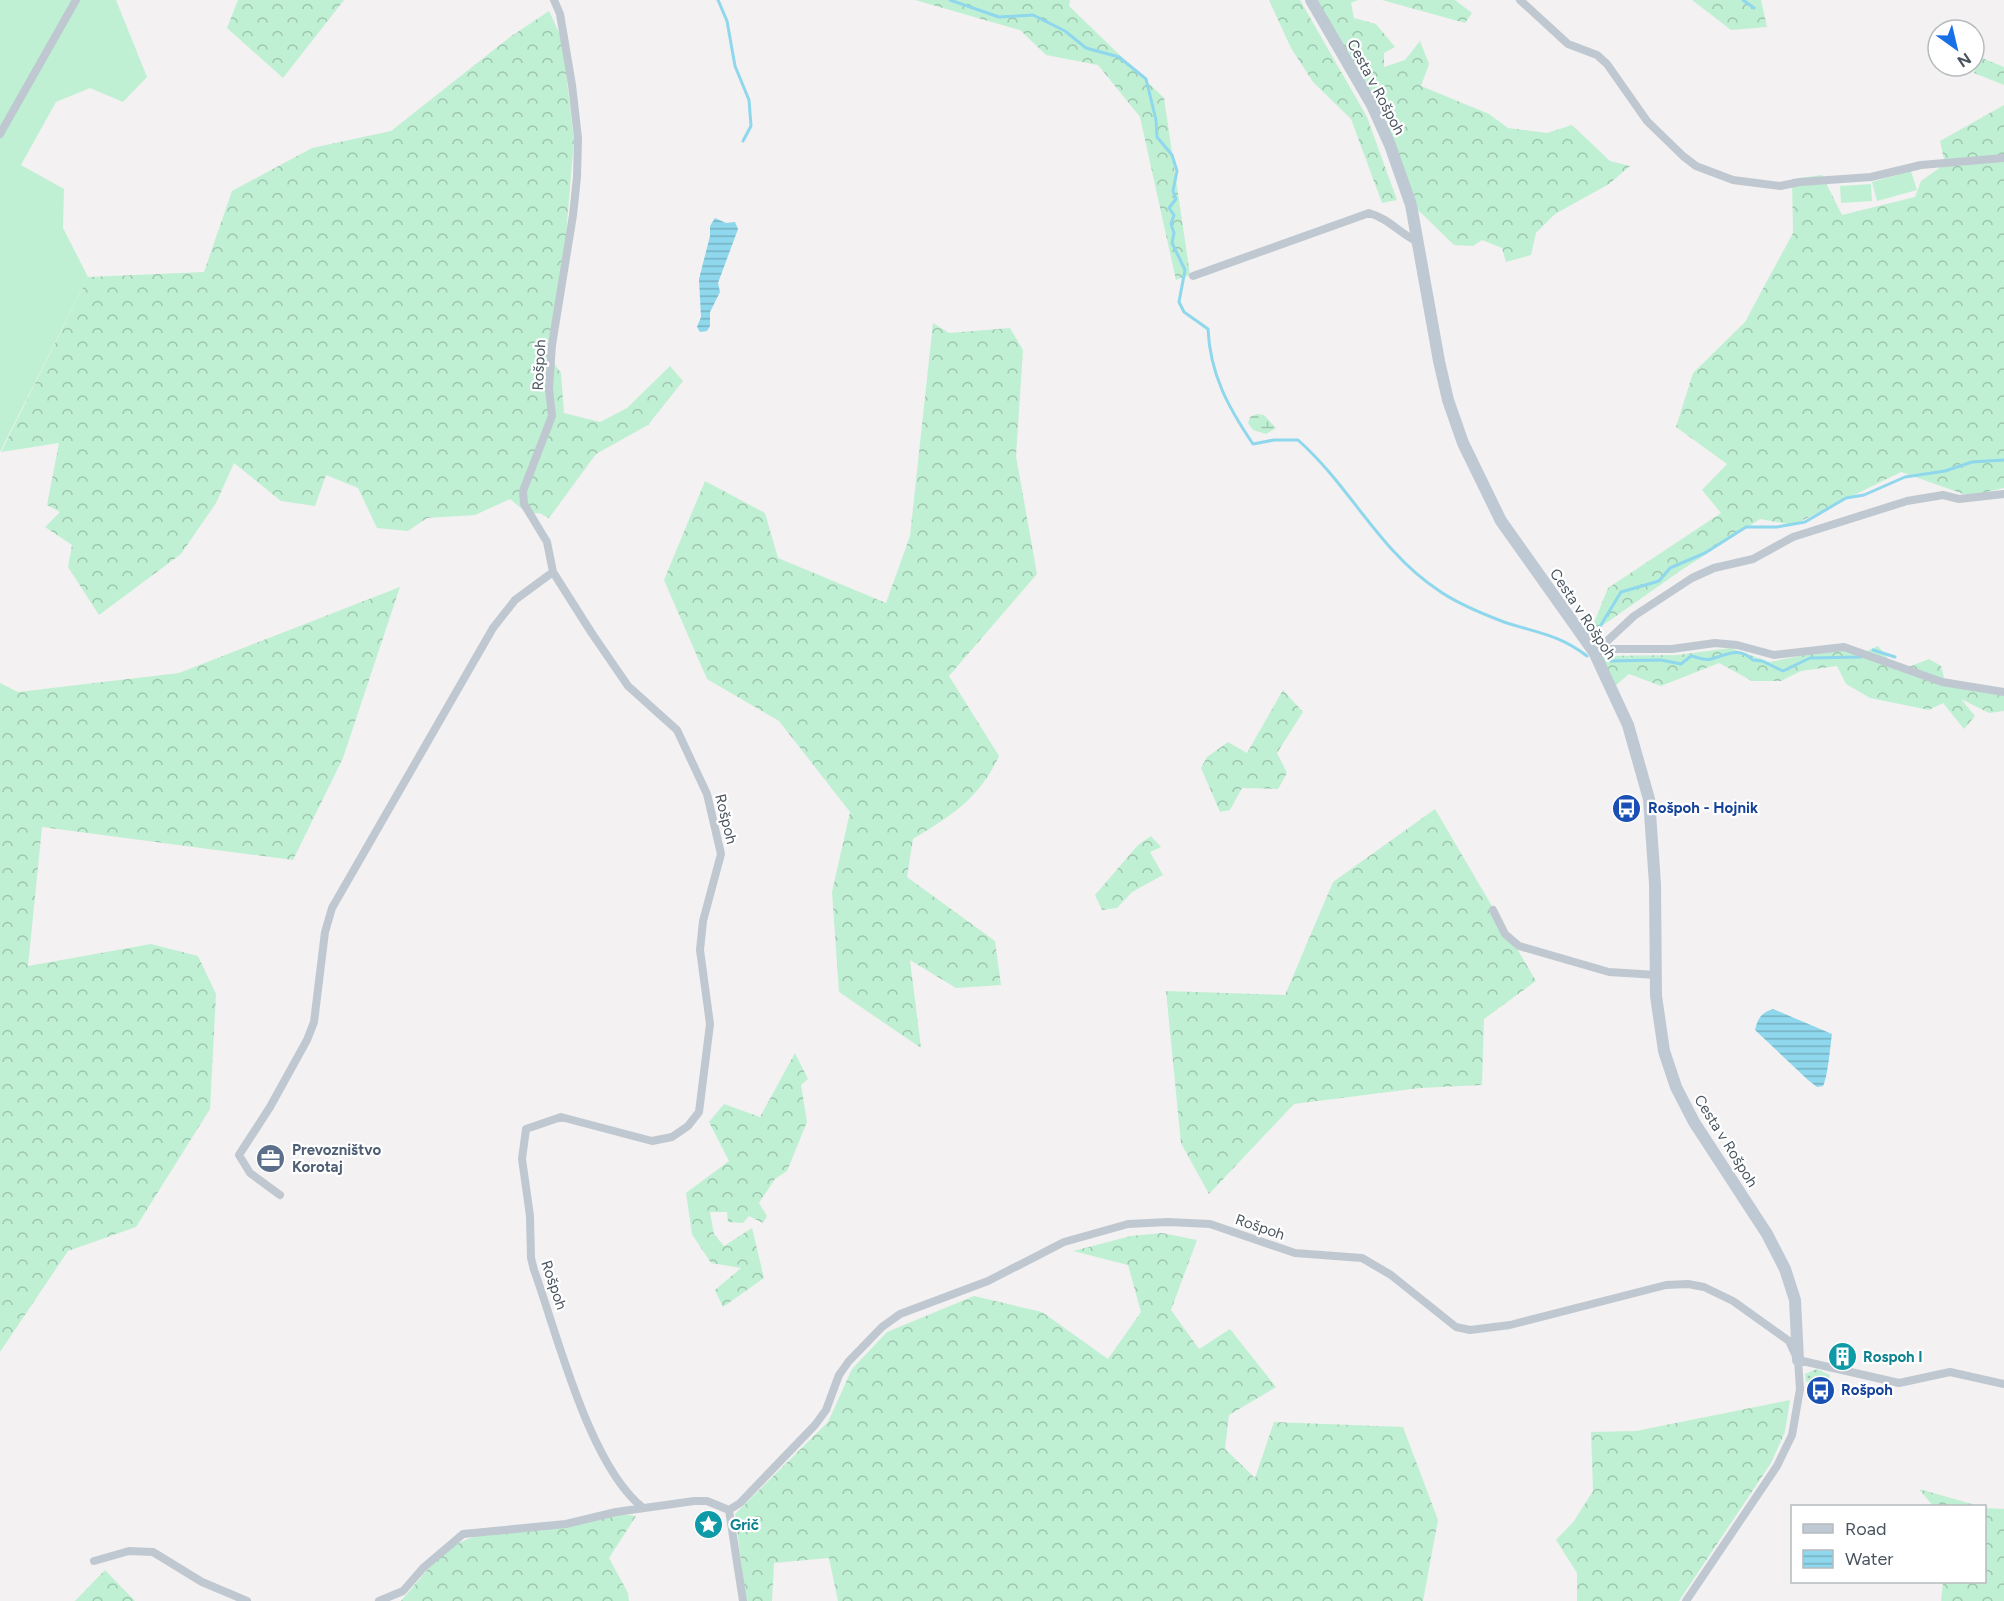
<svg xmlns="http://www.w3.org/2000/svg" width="2004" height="1601" font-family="Figtree,sans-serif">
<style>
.grass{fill:url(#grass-dots)}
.forest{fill:url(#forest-crowns)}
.wetland{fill:url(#wetland-marsh)}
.garden{fill:#c0f0d3}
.water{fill:url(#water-rules)}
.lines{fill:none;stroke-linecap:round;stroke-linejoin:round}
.stream{stroke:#8ed7ec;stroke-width:3}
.street{stroke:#bfc8d0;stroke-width:8}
.secondary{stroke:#bfc9d4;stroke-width:12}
.labels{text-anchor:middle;stroke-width:4.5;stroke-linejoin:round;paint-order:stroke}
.street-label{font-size:15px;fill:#49545f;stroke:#fff}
.transit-label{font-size:15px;font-weight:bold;fill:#164399;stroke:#fff;text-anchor:start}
.service-label{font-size:15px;font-weight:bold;fill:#4e5e75;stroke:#fff;text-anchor:start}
.culture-label{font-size:15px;font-weight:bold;fill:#0d838f;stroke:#fff;text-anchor:start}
</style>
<defs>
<pattern id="grass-dots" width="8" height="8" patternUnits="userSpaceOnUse" patternTransform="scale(1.5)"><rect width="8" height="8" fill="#c0f0d3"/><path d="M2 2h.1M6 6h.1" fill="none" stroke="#9ec5ae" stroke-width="1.8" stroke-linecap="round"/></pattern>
<pattern id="forest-crowns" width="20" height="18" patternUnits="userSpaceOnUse" patternTransform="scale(1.5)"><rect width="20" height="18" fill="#c0f0d3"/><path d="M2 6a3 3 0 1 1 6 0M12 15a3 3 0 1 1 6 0" fill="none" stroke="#9ec5ae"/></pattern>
<pattern id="wetland-marsh" width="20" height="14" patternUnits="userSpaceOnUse" patternTransform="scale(1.5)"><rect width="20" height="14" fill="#c0f0d3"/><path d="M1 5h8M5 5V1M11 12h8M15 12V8" fill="none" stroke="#9ec5ae"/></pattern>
<pattern id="water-rules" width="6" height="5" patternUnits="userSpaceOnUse" patternTransform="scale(1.5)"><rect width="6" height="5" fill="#8ed7ec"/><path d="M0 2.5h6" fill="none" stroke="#76b1c2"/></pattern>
</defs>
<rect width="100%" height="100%" fill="#f3f1f1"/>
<path class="grass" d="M1817 1369 1830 1375 1828 1383 1816 1386 1806 1381 1805 1374Z"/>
<path class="forest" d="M238 0H344L283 78 227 28Z
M915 0H1070L1069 6 1164 98 1190 275 1176 280 1140 117 1098 65 1046 55 1020 30Z
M1269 0H1300L1367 117 1397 200 1382 203 1351 119 1313 82 1291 48Z
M1314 0H1358L1351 3 1354 18 1376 24 1395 47 1384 53V67L1405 60 1420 41 1429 64 1421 86 1489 114 1508 128 1547 133 1572 125 1610 161 1630 166 1609 184 1555 214 1536 233 1531 255 1506 262 1502 248 1482 240 1473 246 1454 245 1418 210Z
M1382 0H1455L1472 13 1465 23Z
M1692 0H1761L1767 27 1731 30Z
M549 11 562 39 574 140 562 282 546 352 561 373 564 413 600 422 627 408 670 366 683 381 648 425 596 454 549 518 539 513 528 514 510 499 475 515 427 518 408 531 377 528 358 488 326 475 315 506 281 501 234 463 216 503 181 554 99 615 68 567 72 545 45 527 60 512 47 505 59 443 1 452 88 277 204 272 232 191 312 148 391 131 510 37Z
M1977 56 2004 67V85L1974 73Z
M2004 105V488L1969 496 1901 472 1793 525 1760 519 1683 569 1589 635 1608 588 1721 513 1702 490 1727 464 1676 427 1693 373 1745 322 1793 233 1792 179 1822 175 1842 215 1915 197 1921 181 1945 164 1940 141Z
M933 323 949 333 1010 328 1023 350 1016 456 1037 574 949 676 999 756C979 799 952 815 913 839L907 877 995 941 1001 985 956 988 910 960 921 1048 839 992 832 892 850 812 779 721 707 679 664 580 705 481 765 513 778 558 886 603 910 536Z
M400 587 343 758 293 860 42 827 28 966 151 944 198 956 216 994 210 1109 136 1227 68 1251 0 1352V683L18 692 179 673Z
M1878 646 1898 671 1929 659 1941 666 1946 685 2004 694V711L1989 713 1961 699 1975 716 1964 729 1943 703 1929 710 1870 698 1846 684 1837 666 1801 671 1781 681H1752L1719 663 1661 686 1629 674 1615 686 1600 656 1678 655 1730 648 1770 662 1809 654 1847 650 1858 655Z
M1283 690 1303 712 1277 753 1287 773 1278 789 1242 788 1230 810 1220 812 1201 768 1207 757 1228 742 1247 753Z
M1435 809 1536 981 1484 1019 1482 1085 1420 1088 1294 1104 1209 1194 1181 1143 1166 991 1285 995 1333 882Z
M1151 836 1161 847 1150 852 1163 875 1132 892 1117 908 1102 910 1095 895 1138 845Z
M795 1053 808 1079 801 1085 807 1122 787 1171 775 1179 759 1203 767 1216 763 1223 749 1216 743 1223 728 1222 727 1212H710L714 1234 724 1246 752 1228 764 1278 723 1307 715 1290 741 1268 711 1263 692 1234 686 1193 729 1161 709 1122 724 1104 760 1117Z
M1162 1233 1197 1240 1171 1310 1199 1349 1230 1329 1276 1387 1229 1415 1225 1449 1255 1478 1274 1422 1403 1427 1438 1520 1423 1601H838L829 1558 774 1563 772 1601H746L735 1514 828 1422 852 1369 887 1332 974 1296 1042 1312 1108 1359 1141 1312 1128 1265 1073 1251 1131 1236Z
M1790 1400 1785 1432 1771 1463 1679 1601H1577V1573L1556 1540 1574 1521 1593 1491 1591 1432 1636 1431Z
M1919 1489 1979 1506H1933Z
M1985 1508 2004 1509V1601H1941L1943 1582H1984Z
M620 1514 636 1516 609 1558 628 1593 629 1601H401C418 1582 431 1562 452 1547 480 1526 581 1520 620 1514Z
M105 1570 135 1601H75Z"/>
<path class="wetland" d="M1257 414 1264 415 1276 428 1266 434 1253 430 1248 423 1250 417Z"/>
<path class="garden" d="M0 0H116L147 77 123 102 90 88 56 102 21 165 64 189 63 228 88 277 0 452Z
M1911 171 1917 190 1877 201 1872 182Z
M1871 184 1872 201 1841 203 1840 186Z"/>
<path class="water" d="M715 218 726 223 735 222 738 229 718 283 720 292 710 312V326L707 331 700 332 697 327 701 317 699 279 710 236V226Z
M1773 1009 1832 1034C1830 1048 1828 1076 1823 1086L1817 1087 1808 1080 1755 1030C1758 1018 1761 1013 1773 1009Z"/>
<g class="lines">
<path class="stream" d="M718 0 727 21 735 66 749 100 751 126 743 141
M950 0 999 17 1033 15 1065 31 1086 48 1119 57 1146 79 1156 120 1157 137 1172 155 1177 171 1173 191 1176 199 1169 208 1174 215 1171 224 1174 233 1172 243 1185 270 1179 302 1184 312 1208 329C1210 374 1228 407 1253 444L1274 440H1298C1350 486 1379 551 1438 590 1456 603 1483 614 1504 622 1537 633 1558 634 1587 656
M1743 0 1754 8
M1596 633 1621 592 1659 581 1670 568 1705 553 1746 527H1777L1805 522 1846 498 1864 495 1905 477 1945 471 1972 462 2004 460
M1873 650 1895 657
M1611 661 1661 660 1681 664 1691 656C1697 657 1705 661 1711 659 1727 655 1738 646 1753 660L1762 661 1783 671 1810 658 1861 657"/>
<path class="street" d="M554 0 560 14 572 85 578 138 577 177 573 215 552 345 549 389 552 416 523 491 524 504 547 542 553 572 591 632 628 686 677 730 707 794 721 854 703 921 700 950 710 1024 699 1112 688 1126 672 1137 652 1141 561 1117 526 1129 522 1159 530 1216 531 1258 534 1270C558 1336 589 1465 643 1508
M1520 0 1568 44 1597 55 1607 64 1647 121 1683 156 1696 166 1733 180 1780 186 1800 182 1871 177 1921 165 2004 158
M0 134 76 0
M1193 276 1369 213C1390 219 1400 234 1418 242
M1604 649H1672L1715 643 1737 645 1774 655 1844 647 1942 682 2004 692
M1594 652 1604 649 1605 643 1634 616 1692 578 1714 568 1753 559 1793 537 1907 501 1943 495 1959 499 2004 494
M1493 910 1505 934 1519 946 1609 972 1657 975
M280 1195 250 1173 239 1155 270 1107 307 1040 314 1022 325 932 332 908 493 628 515 600 553 572
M1798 1360 1899 1383 1950 1372 2004 1384
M729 1510 740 1503 815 1425 826 1410 839 1375 849 1361 882 1327 900 1314 988 1281 1064 1242 1128 1224 1168 1222 1210 1224 1295 1253 1362 1258 1391 1275 1456 1327 1470 1330 1510 1325 1666 1285 1688 1284 1704 1287 1733 1301 1789 1341 1798 1360 1800 1389 1792 1435 1777 1466 1686 1601
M729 1510 743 1601
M94 1561 129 1551 153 1552 202 1582 247 1601
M379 1601 403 1591 423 1568 463 1534 566 1524 616 1512 694 1501H707L729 1510"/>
<path class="secondary" d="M1311 0 1372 105 1390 145 1411 205 1439 361 1448 400 1463 443 1501 521 1594 652 1628 725 1649 799 1655 884 1656 996 1664 1051 1676 1087 1694 1122 1767 1234 1785 1269 1795 1300 1798 1360"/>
</g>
<defs>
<symbol id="bus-disc" viewBox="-11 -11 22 22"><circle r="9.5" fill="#1a4fb4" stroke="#fff"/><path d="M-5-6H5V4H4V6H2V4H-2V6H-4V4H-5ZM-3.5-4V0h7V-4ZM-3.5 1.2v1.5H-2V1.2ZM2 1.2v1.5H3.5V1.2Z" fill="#fff"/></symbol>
<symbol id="office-disc" viewBox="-11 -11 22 22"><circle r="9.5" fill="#5c6f8a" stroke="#fff"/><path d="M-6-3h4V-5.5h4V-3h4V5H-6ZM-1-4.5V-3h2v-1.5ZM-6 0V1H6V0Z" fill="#fff"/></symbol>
<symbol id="building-disc" viewBox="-11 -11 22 22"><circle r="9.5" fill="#0f9aa8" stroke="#fff"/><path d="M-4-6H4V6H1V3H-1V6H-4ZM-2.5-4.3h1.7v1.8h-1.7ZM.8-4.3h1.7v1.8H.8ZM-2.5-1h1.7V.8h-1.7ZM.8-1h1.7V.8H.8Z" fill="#fff"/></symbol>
<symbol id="sight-disc" viewBox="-11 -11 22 22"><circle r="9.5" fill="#0f9aa8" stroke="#fff"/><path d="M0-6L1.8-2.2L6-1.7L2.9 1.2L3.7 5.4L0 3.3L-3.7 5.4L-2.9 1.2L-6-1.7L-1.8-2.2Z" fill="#fff"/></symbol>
</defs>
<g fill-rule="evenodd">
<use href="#bus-disc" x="1610" y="792" width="33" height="33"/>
<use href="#office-disc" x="254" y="1142" width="33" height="33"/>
<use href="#building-disc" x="1826" y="1340" width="33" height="33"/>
<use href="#bus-disc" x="1804" y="1374" width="33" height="33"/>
<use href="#sight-disc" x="692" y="1508" width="33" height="33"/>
</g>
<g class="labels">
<g class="street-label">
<text transform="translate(1376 87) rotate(62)" y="5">Cesta v Rošpoh</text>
<text transform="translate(539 365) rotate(-87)" y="5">Rošpoh</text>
<text transform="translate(1583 614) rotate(56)" y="5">Cesta v Rošpoh</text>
<text transform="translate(726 819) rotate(76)" y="5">Rošpoh</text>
<text transform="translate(1726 1141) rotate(58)" y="5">Cesta v Rošpoh</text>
<text transform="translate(1260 1227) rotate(19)" y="5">Rošpoh</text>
<text transform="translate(554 1285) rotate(71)" y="5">Rošpoh</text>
</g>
<g class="transit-label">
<text x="1648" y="813">Rošpoh - Hojnik</text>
<text x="1841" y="1395">Rošpoh</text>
</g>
<g class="service-label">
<text x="292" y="1155">Prevozništvo<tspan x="292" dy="17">Korotaj</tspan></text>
</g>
<g class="culture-label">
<text x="1863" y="1362">Rospoh I</text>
<text x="730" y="1530">Grič</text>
</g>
</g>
<rect x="1791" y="1505" width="195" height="78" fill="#ffffff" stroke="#b6bbbf" stroke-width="1.5"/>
<rect x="1803" y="1524" width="30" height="9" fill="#bfc9d4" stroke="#b6bbbf" stroke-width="1.5"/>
<text x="1845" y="1535" font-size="18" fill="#49545f">Road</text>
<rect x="1803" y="1550" width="30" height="18" fill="url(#water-rules)" stroke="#b6bbbf" stroke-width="1.5"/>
<text x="1845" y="1565" font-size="18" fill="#49545f">Water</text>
<g transform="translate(1956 48) rotate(146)"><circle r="28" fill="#ffffff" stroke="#b6bbbf" stroke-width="1.5"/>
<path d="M0-4.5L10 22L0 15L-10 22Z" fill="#196fe5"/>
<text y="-9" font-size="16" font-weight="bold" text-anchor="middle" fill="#49545f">N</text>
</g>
</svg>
